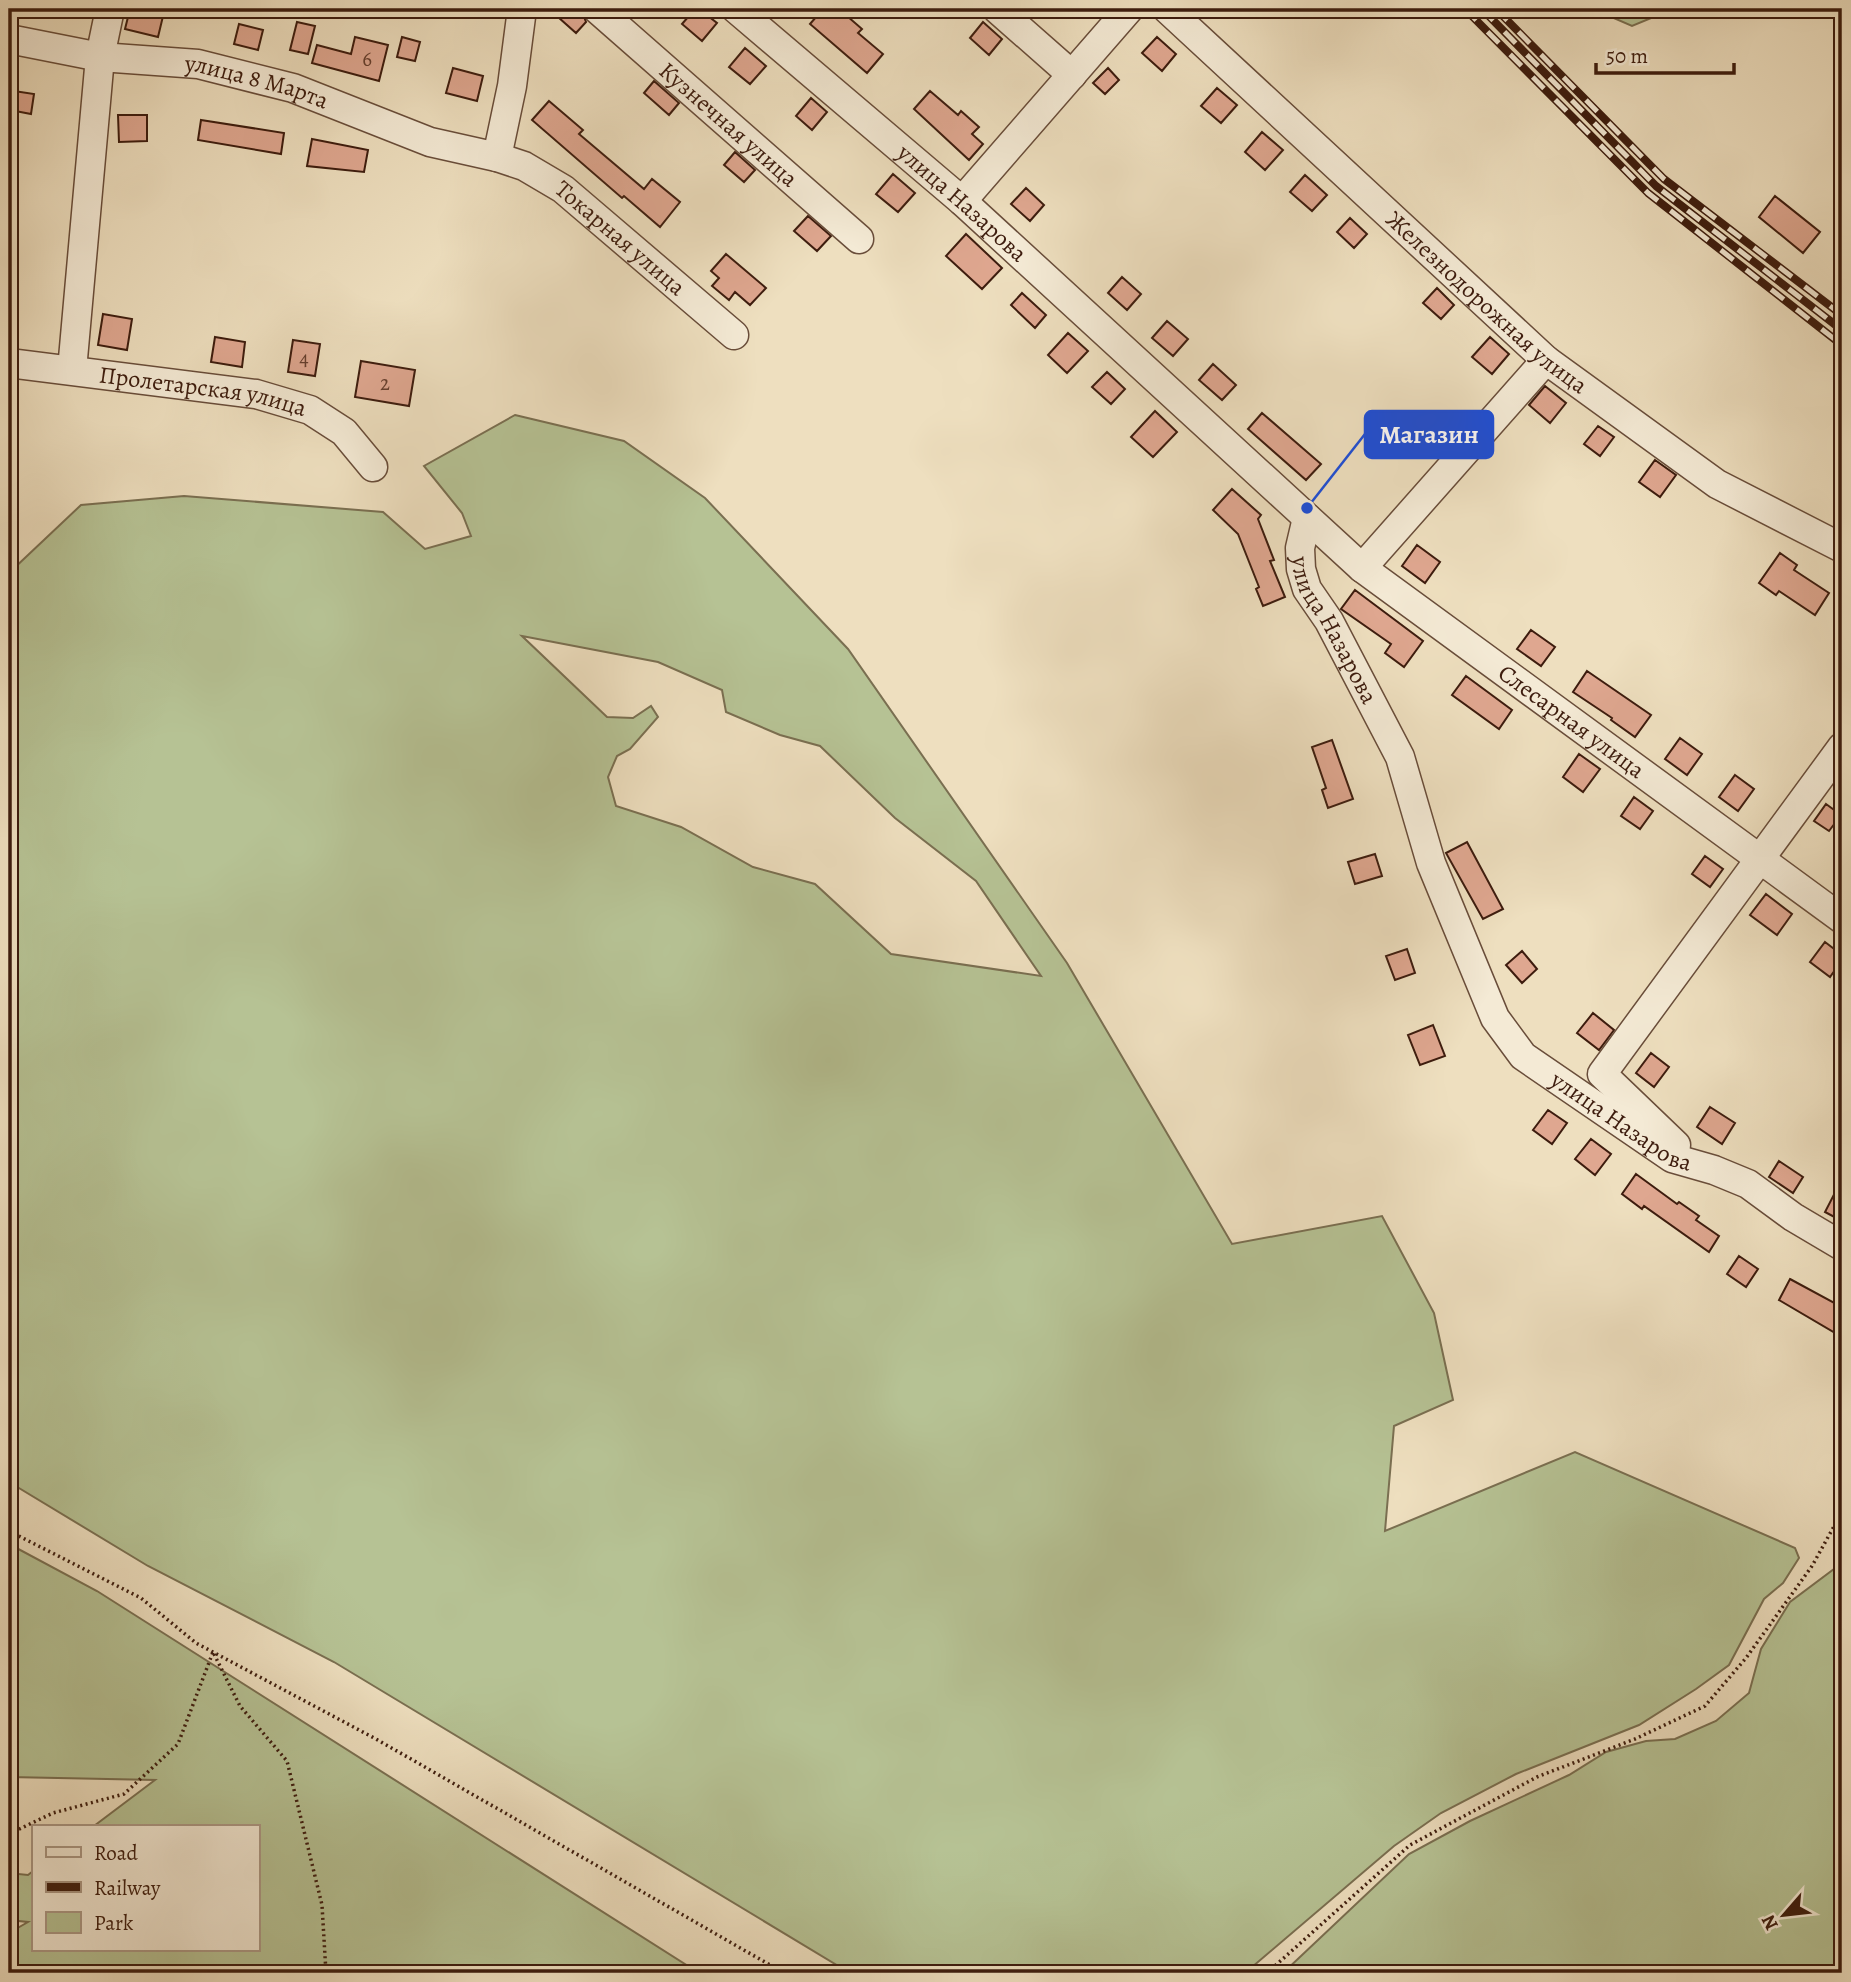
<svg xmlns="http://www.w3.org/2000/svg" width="1851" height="1982" font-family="Alegreya,serif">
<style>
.green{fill:#b6c294;stroke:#7a6f51;stroke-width:2;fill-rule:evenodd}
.building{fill:#dfa790;stroke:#3d1c0e;stroke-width:2}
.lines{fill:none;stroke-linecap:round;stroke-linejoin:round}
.minor-casing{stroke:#694d3a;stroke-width:31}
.path{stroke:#3d1c0e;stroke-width:3.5;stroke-dasharray:2 3.5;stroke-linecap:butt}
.minor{stroke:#f4ead5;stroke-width:28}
.rail-casing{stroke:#3d1c0e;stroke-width:8}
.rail{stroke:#f4ead5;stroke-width:5;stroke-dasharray:16;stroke-linecap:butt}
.labels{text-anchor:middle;stroke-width:7;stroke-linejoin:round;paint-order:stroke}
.number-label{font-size:21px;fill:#663f2e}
.street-label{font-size:24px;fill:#3d1c0e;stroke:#f4ead5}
.leader{fill:none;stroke:#1d4ed8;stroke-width:2.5}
.callout-dot{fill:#1d4ed8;stroke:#f4ead5;stroke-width:2.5}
.callout{fill:#1d4ed8;stroke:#1d4ed8;stroke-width:2.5}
.callout-label{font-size:26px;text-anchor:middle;font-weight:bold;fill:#fff}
</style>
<rect width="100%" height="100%" fill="#eedfbf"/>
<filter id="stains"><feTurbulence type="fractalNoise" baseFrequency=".00286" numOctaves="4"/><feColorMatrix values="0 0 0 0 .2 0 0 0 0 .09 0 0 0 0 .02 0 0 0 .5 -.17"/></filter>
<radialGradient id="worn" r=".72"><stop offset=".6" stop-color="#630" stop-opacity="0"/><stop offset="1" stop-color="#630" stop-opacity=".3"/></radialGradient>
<path class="green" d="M1593 9H1673L1632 26Z
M515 415 624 441 705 498 848 649 1067 963 1232 1244 1382 1216 1434 1313 1453 1400 1394 1426 1385 1531 1575 1452 1795 1548 1799 1558 1783 1583 1764 1599 1729 1665 1696 1689 1639 1725 1516 1774 1441 1813 1394 1846 1245 1973H850L334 1662 148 1566 9 1482V573L81 505 184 496 383 512 425 549 471 536 462 513 424 466ZM522 636 658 662 722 690 726 712 780 735 820 746 895 818 976 881 1041 976 891 954 815 884 753 867 681 827 616 806 608 777 617 756 630 749 658 717 651 706 633 718 607 717Z
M9 1544 97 1591 699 1973H9V1933L28 1922 9 1920V1873L28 1875 33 1871V1949H257V1826H94L155 1780 9 1777Z
M1842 1563V1973H1283L1409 1854 1470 1821 1569 1775 1606 1752 1646 1741 1675 1739 1716 1721 1749 1693 1761 1649 1790 1602Z"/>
<path class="building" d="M130 9H153L164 12 158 37 125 29Z
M549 9H581L586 22 576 33Z
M695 9H699L717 23 702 41 682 24Z
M823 9H839L862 29 858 33 883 54 867 73 810 24Z
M297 22 315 26 308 54 290 50Z
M983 22 1002 39 989 55 970 38Z
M239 24 263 30 258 50 234 44Z
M355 37 388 45 379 81 312 63 317 45 351 54Z
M402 37 420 42 415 61 397 57Z
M1157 37 1176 54 1162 71 1142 53Z
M745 48 766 66 750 84 729 67Z
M453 68 483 76 477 101 446 93Z
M1108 68 1119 80 1105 94 1093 83Z
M654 81 679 103 669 115 644 93Z
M1217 88 1237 105 1221 123 1201 106Z
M14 91 34 94 31 114 10 110Z
M930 91 958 115 961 111 979 127 972 134 983 144 969 160 914 109Z
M811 98 827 112 812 130 796 116Z
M549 101 583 130 579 134 644 189 652 179 680 202 660 227 624 196 622 198 532 120Z
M118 115H147V141L119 142Z
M201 120 284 133 281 154 198 140Z
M1262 132 1283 150 1265 170 1245 152Z
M312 139 368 150 364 172 307 166Z
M735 152 755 170 744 182 724 165Z
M893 174 915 193 898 212 876 194Z
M1305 175 1327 195 1312 211 1290 192Z
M1026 188 1044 205 1030 221 1011 204Z
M1775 196 1820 232 1803 253 1759 217Z
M808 216 831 236 817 251 794 231Z
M1350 218 1367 234 1354 248 1337 232Z
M966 234 1002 268 982 289 946 256Z
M726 254 766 288 750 305 735 292 729 300 712 286 719 278 711 271Z
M1122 277 1141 294 1127 310 1108 293Z
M1437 288 1454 305 1441 319 1423 303Z
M1022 293 1046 315 1035 328 1011 305Z
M103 314 132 319 127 350 98 345Z
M1167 321 1188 339 1173 356 1152 338Z
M1068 333 1088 351 1067 373 1048 355Z
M215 337 245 342 242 367 211 362Z
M1490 337 1509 354 1492 374 1472 357Z
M293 340 320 344 315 376 288 372Z
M361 361 415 370 409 406 355 397Z
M1213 364 1236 385 1222 400 1199 380Z
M1107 372 1125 389 1111 404 1092 387Z
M1545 386 1566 403 1550 423 1529 405Z
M1155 411 1177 432 1153 457 1131 437Z
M1262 413 1321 464 1306 480 1248 429Z
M1598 426 1614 437 1600 456 1584 444Z
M1655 460 1676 475 1660 497 1639 482Z
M1232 489 1261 515 1258 519 1274 560 1270 561 1285 597 1263 606 1256 589 1259 587 1238 534 1213 510Z
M1417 545 1440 562 1425 583 1402 566Z
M1780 553 1797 565 1794 570 1829 593 1815 615 1779 591 1776 595 1759 583Z
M1355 590 1423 641 1404 667 1385 653 1391 644 1341 609Z
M1531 630 1555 647 1541 666 1517 649Z
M1587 671 1651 715 1635 737 1611 720 1612 718 1573 692Z
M1466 676 1512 710 1499 729 1452 695Z
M1680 738 1702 754 1687 775 1665 759Z
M1332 740 1353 799 1328 808 1322 790 1326 788 1312 747Z
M1579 754 1600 769 1583 792 1563 777Z
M1735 775 1754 789 1738 811 1719 797Z
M1634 797 1653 811 1640 829 1621 816Z
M1826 804 1841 815 1829 831 1814 821Z
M1467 842 1503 909 1483 919 1446 853Z
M1375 854 1382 876 1355 884 1348 862Z
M1705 856 1723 869 1710 887 1692 874Z
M1766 894 1792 914 1777 935 1750 915Z
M1825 942 1842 955V960L1830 977 1810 962Z
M1407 949 1415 973 1395 980 1386 956Z
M1522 951 1537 969 1522 983 1506 965Z
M1593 1013 1614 1030 1599 1050 1577 1033Z
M1433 1025 1445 1056 1420 1065 1408 1035Z
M1651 1053 1669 1067 1654 1087 1636 1073Z
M1710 1107 1735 1123 1722 1144 1697 1127Z
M1548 1110 1567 1123 1552 1144 1533 1130Z
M1591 1139 1611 1154 1595 1175 1575 1159Z
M1779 1161 1803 1177 1793 1193 1769 1177Z
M1636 1174 1677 1204 1679 1202 1699 1216 1696 1220 1719 1236 1709 1252 1644 1206 1642 1209 1622 1194Z
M1842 1179V1221L1825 1212Z
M1739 1256 1758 1269 1746 1287 1727 1274Z
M1790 1279 1842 1307V1324L1837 1334 1779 1300Z"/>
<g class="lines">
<defs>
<g id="minor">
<path id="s1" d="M597 9 859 239"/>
<path id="s2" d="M736 9 962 201 1362 568 1842 919"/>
<path d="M997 9 1072 75"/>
<path id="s3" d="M1167 9 1546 360 1717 484 1842 548"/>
<path id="s4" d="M9 39 100 57 198 64 293 88 430 142 497 157 524 166 563 189 734 335"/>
<path d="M497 157 512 86 522 9"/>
<path d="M962 201 1129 9"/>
<path id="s5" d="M9 363 256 394 310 410 344 432 373 467"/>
<path d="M72 370 100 57 110 9"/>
<path id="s6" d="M1307 518 1300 548 1301 569 1307 589 1329 621 1400 757 1431 863 1495 1018 1523 1056 1672 1158 1714 1170 1748 1184 1793 1217 1842 1246"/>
<path d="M1362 568 1546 360"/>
<path d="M1676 1145 1602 1074 1842 747"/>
</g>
</defs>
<use href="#minor" class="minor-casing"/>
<path class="path" d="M9 1531 141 1598 196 1643 376 1739 784 1973
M214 1654 240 1706 287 1761 322 1905 326 1973
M9 1834 53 1813 124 1794 178 1744 213 1652
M1267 1973 1410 1845 1537 1777 1635 1739 1705 1706 1746 1658 1812 1566 1842 1512"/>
<use href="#minor" class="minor"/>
<defs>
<path id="rail" d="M1465 9 1648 193 1842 345
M1482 9 1656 186 1842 330
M1496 9 1664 179 1842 315"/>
</defs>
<use href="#rail" class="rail-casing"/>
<use href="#rail" class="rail"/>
</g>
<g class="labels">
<g class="number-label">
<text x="367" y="66">6</text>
<text x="304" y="365">4</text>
<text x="385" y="390">2</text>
</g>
<g class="street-label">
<text dy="8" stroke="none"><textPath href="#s4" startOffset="252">улица 8 Марта</textPath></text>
<text dy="8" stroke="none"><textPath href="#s1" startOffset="175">Кузнечная улица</textPath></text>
<text dy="8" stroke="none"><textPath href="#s2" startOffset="298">улица Назарова</textPath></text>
<text dy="8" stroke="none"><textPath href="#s4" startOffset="654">Токарная улица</textPath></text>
<text dy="8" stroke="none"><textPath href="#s3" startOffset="434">Железнодорожная улица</textPath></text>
<text dy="8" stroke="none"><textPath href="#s5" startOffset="196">Пролетарская улица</textPath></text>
<text dy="8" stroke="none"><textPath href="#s6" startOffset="121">улица Назарова</textPath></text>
<text dy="8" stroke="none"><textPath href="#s2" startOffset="1099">Слесарная улица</textPath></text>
<text dy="8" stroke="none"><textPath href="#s6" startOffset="709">улица Назарова</textPath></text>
</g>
</g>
<path class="leader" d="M1307 508L1365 434"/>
<circle class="callout-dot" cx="1307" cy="508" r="7"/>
<rect class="callout" x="1365" y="411" width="128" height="47" rx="7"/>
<g class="callout-label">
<text x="1429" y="443">Магазин</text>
</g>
<rect width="1851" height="1982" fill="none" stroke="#eedfbf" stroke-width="35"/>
<rect x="10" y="10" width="1830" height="1961" fill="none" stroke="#3d1c0e" stroke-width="3.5"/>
<rect x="18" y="18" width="1816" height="1947" fill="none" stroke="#3d1c0e" stroke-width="2"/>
<rect x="32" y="1825" width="228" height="126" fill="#f4ead5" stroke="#ab9885" stroke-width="2"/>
<rect x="46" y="1847" width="35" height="10" fill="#f4ead5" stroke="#ab9885" stroke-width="2"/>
<text x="94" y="1860" font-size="21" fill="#3d1c0e">Road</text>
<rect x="46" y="1882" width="35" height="10" fill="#3d1c0e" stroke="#ab9885" stroke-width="2"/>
<text x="94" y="1895" font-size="21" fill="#3d1c0e">Railway</text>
<rect x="46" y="1912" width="35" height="21" fill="#b6c294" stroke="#ab9885" stroke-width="2"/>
<text x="94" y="1930" font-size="21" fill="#3d1c0e">Park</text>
<g transform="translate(1784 1915) rotate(242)" stroke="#f4ead5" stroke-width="5" paint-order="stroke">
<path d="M0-5L12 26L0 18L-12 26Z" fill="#3d1c0e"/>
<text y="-10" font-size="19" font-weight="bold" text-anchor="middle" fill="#3d1c0e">N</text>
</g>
<path d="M1596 63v10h138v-10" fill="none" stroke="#3d1c0e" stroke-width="3.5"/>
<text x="1606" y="63" font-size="21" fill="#3d1c0e" stroke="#f4ead5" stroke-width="5" paint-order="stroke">50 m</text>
<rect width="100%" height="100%" filter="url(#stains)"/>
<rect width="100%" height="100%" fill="url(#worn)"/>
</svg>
